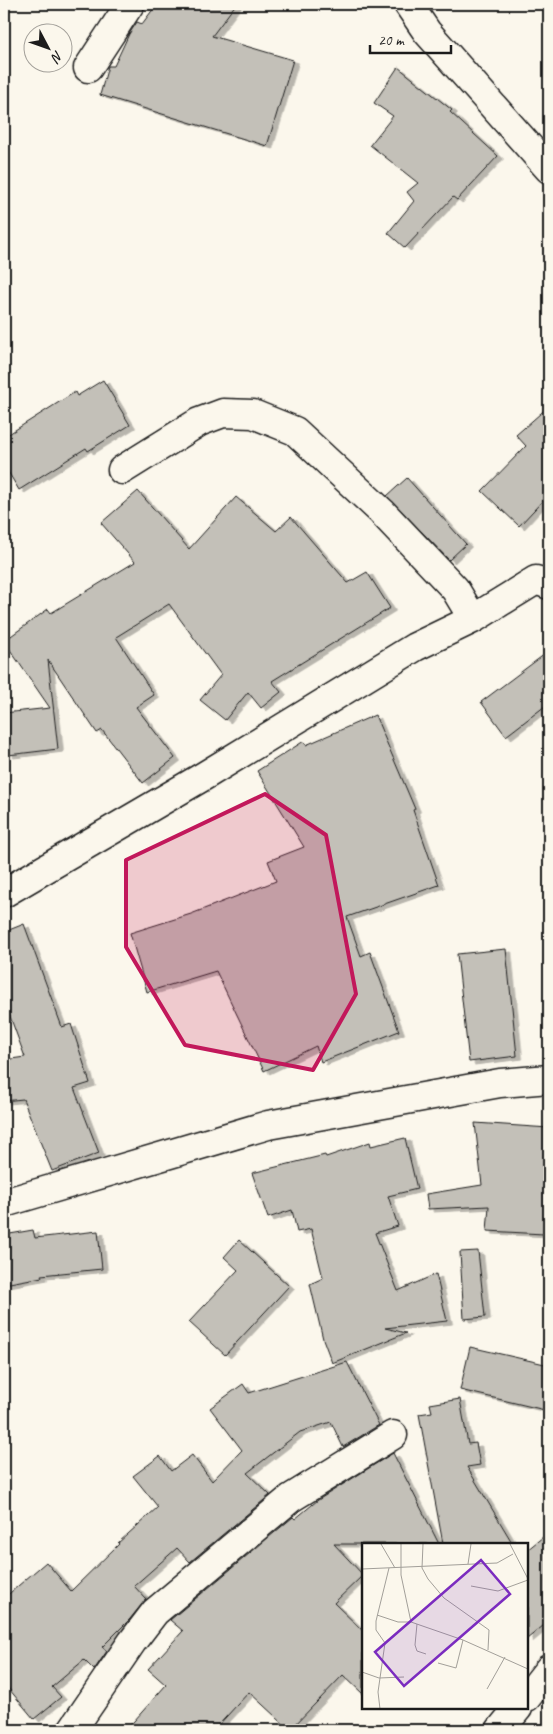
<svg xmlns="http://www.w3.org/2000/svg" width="553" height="1734" font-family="Caveat,sans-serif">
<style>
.building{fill:#c3c0b8;stroke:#1c1c1c;filter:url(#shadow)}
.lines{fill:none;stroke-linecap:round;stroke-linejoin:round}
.street-casing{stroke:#1c1c1c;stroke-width:31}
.street{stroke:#fbf7ec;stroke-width:28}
.marked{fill:#c2185b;fill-opacity:0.2;stroke:#c2185b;stroke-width:4;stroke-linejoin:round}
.inset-road{fill:none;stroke:#a29f99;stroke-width:1}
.view{fill:#7b2cbf;fill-opacity:0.15;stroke:#7b2cbf;stroke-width:2.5}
.inset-edge{fill:none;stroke:#1c1c1c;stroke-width:2.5}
</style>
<defs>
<filter id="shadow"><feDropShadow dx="5.5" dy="3" stdDeviation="0" flood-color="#0004"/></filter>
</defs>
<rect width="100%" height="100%" fill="#fbf7ec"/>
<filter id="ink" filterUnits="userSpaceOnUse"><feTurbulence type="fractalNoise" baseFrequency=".02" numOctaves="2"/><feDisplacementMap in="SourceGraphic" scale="10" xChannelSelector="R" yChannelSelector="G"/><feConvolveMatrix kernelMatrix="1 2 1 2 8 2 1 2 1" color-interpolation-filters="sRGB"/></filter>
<g filter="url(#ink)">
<path class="building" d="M157 4H236L212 36 293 60 267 146 100 95 108 66H114L129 34 137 22 142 24Z
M398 67 452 110 450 112 498 156 457 200 453 197 405 248 388 233 414 201 407 192 418 183 370 145 393 116 374 103Z
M103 380 130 425 88 451 86 448 19 490 4 465V437L75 392 77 396Z
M549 406V494L519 526 482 491 526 446 516 435Z
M407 478 466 544 449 560 387 496Z
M138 491 189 549 236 497 276 531 291 517 348 583 367 572 390 608 272 681 281 692 261 708 248 692 225 720 200 700 221 675 169 604 116 637 154 695 136 707 175 758 143 783 102 730 97 733 48 660 58 749 8 755 4 713 50 708 4 641 48 609 51 613 135 562 101 523Z
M549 651V703L506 736 481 702Z
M375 715 415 809 413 810 439 885 347 917 361 956 370 952 399 1031 321 1062 316 1046 264 1071 216 971 147 992 130 933 191 914 276 881 268 861 304 847 257 771 304 741 306 745Z
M24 924 62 1027 71 1024 90 1083 74 1088 99 1153 52 1171 23 1099 4 1101V1060L25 1057 4 1000V932Z
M506 949 517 1056 469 1062 457 954Z
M475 1123 549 1128V1169L544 1234 487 1231 489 1206 428 1209 426 1194 482 1185Z
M405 1138 417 1189 388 1196 398 1226 375 1233 398 1291 436 1274 447 1321 385 1328 406 1333 332 1363 323 1339 310 1284 323 1278 311 1229 297 1232 292 1210 268 1218 252 1173 325 1155 326 1157 370 1142 371 1146Z
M33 1230 35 1238 98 1231 102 1269 41 1275 42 1277 4 1284V1235Z
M239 1240 289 1286 225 1355 189 1322 238 1270 224 1257Z
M478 1251 485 1317 464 1319 460 1252Z
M470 1347 549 1365V1411L460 1390Z
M347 1362 379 1425 343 1447 331 1422 300 1432 247 1473 270 1495 190 1562 177 1548 134 1586 146 1599 130 1619 102 1647 107 1651 94 1670 84 1660 52 1687 61 1697 34 1719 4 1683V1598L46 1562 71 1591 119 1544 118 1543 158 1507 133 1476 160 1456 171 1471 192 1455 212 1481 242 1450 210 1408 243 1384 249 1393Z
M460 1399 468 1444 476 1443 480 1465 467 1467 513 1544H443L419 1414 432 1412 430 1404Z
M393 1453 439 1544H334L363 1575 334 1603 363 1631V1694L343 1675 290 1730 249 1692 214 1730H126L166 1685 148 1669 183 1631 170 1620 293 1517 295 1519 318 1500Z
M549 1532V1621L527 1639V1550Z"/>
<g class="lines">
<defs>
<path id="street" d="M408 4 427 32 549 169
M88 68 130 4
M122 470 199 422 223 413 253 414 295 431 382 512 455 589 473 619
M4 893 204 776 415 647 473 619 536 580 549 585
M4 1203 268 1125 500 1083 549 1079
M527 1697 549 1669
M72 1730 132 1642 155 1612 291 1498 393 1435
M500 1730 518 1708"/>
</defs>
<use href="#street" class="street-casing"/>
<use href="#street" class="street"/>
</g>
</g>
<path class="marked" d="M265 794 326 835 356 994 313 1070 185 1045 126 947V860Z"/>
<g transform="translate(362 1543)">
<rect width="166" height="166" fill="#fbf7ec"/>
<path class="inset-road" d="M19 1 33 25M39 1V32L49 79 101 97 166 126M61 1 60 25 66 36 82 55 127 87 126 107M148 1 166 36M106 21 109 1M0 26 135 20 151 11M109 43 136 48 166 37M15 72 36 79H49M55 81 53 102 55 108 64 111M76 120 94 125 101 97M0 129 17 135 42 134M125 146 143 114M18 166 16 149 23 100 14 87V78L27 25"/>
<path class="view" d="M119 17 148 51 42 143 13 109Z"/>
<rect width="166" height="166" class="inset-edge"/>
</g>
<rect width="553" height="1734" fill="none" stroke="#fbf7ec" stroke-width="20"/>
<rect x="10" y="10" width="533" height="1714" fill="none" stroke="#1c1c1c" stroke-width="2" filter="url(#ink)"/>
<g transform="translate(48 48) rotate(131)"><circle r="24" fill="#fbf7ec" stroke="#a29f99"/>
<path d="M0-4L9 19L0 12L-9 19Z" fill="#1c1c1c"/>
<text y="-8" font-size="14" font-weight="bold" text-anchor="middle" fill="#1c1c1c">N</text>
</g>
<path d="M370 45v8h81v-8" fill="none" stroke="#1c1c1c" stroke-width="2.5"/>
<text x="378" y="45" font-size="15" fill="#1c1c1c" stroke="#fbf7ec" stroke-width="4" paint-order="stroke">20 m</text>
</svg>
